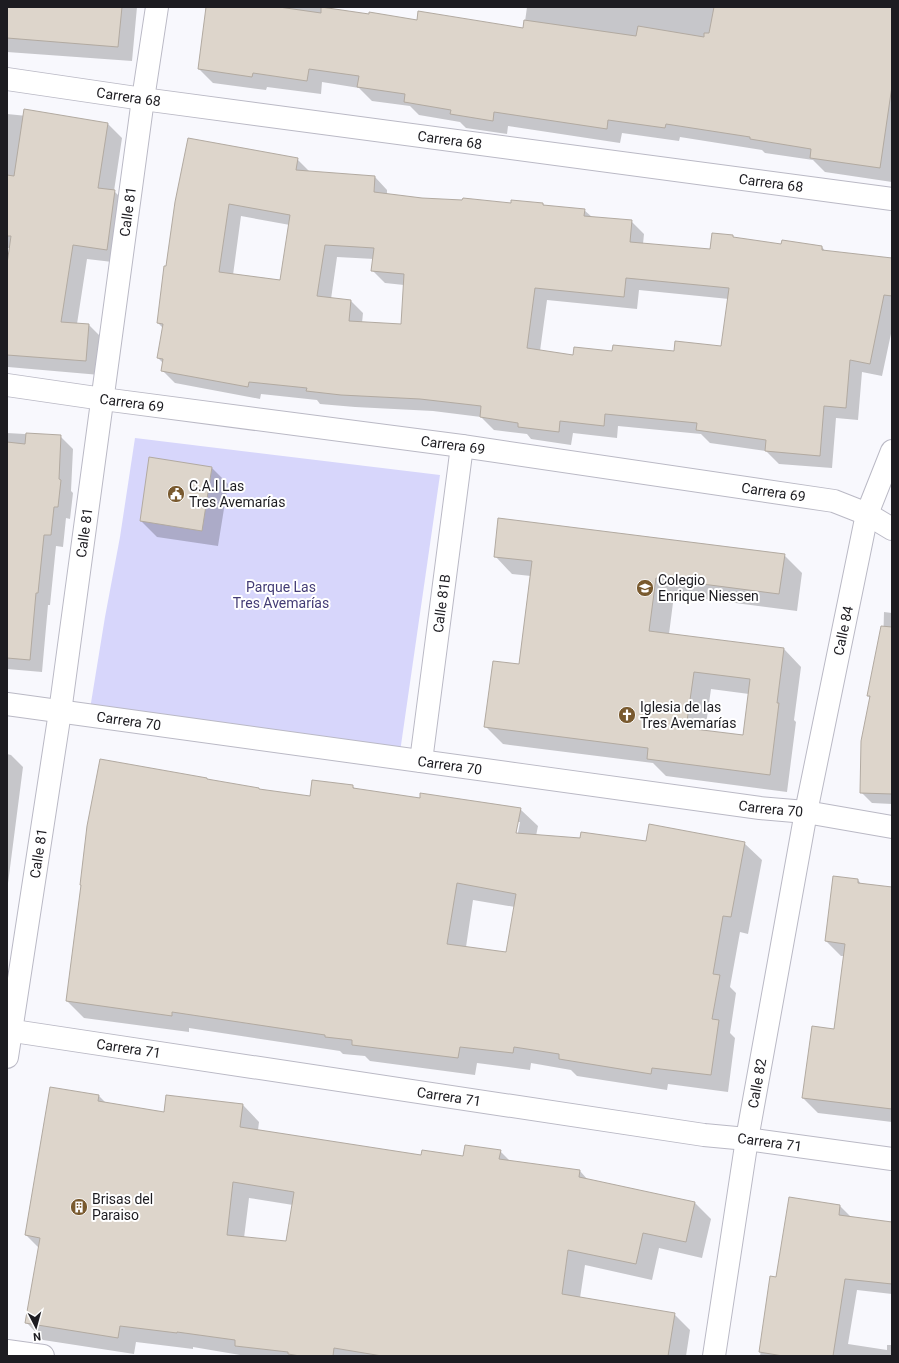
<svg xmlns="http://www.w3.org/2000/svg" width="899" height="1363" font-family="Roboto,sans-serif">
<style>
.green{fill:#d7d6fb}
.shadow{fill:#0003;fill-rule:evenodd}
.building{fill:#ddd5cb;stroke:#b2aaa1;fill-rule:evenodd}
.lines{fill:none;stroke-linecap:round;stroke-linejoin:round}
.minor-casing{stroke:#bab9c5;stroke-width:24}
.minor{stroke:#fff;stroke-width:22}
.labels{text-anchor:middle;stroke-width:4;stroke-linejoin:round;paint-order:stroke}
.street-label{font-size:14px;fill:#1d1c21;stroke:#fff}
.poi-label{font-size:14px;fill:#1d1c21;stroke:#fff;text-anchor:start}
.park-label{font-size:14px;fill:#433c75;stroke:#fff}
</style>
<rect width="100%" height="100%" fill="#f8f8fd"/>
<path class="green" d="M135 438 440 475 400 752 90 709 105 617 120 537Z"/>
<path class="shadow" d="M7 7H137L132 61 7 52Z
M207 7H328V9L418 21 524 29 527 7H892V182L825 172 813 160 765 153 762 150 680 137 679 141 622 133 620 143 508 126 507 134 466 128 460 122 419 115 410 106 372 101 359 88 322 82 321 94 267 87 266 90 213 83 199 69Z
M7 114 108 124 122 138 114 191 129 206 121 263 87 259 77 324 89 325 103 339 100 375 8 367 7 366V271L10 248H7Z
M297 159 310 172 375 177 387 190V195L422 199 512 205 543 204 545 206 584 210 592 217 631 221 644 234 643 244 711 250 733 236 735 239 782 245 822 247 826 252 892 259V329L882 376 862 372 858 420 836 418 832 468 779 464 766 451 710 443 701 434 618 426 617 438 573 433 571 445 531 439 527 434 494 430 481 417 433 411 355 407 320 404 317 400 261 394 260 399 175 383 162 370 163 363 158 358 163 328 158 323 176 202ZM241 216 290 225 281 282 233 275ZM337 257 374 259 372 270 385 283 404 285 402 325 362 323 363 313 351 301 331 299ZM639 290 729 299 722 347 674 353 613 352 574 356 540 351 547 300 637 309Z
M7 433 60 436 73 449 71 491 73 493 70 519 66 518 63 547 56 546 50 605H48L42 672 7 669Z
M212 468 228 484 218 546 157 537 141 521Z
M784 555 802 573 797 611 674 595 669 634 784 649 801 667 794 720 796 722 787 792 666 776 653 763 503 744 485 726 519 665 531 576 512 574 495 556ZM711 689 749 694 744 736 705 732Z
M884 612 892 613V804L872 803 861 792 870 698 868 696 883 647Z
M7 754 11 755 23 767 7 891Z
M352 786 357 790 420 799 520 809 538 826 536 836 646 843H744L762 860 748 934 740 932 730 987 736 993 730 1033 735 1038 728 1092 668 1084 667 1090 577 1076 571 1070 531 1063 530 1070 477 1063 475 1075 370 1061 365 1056 343 1054 340 1051 189 1028V1032L84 1018 67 1001 259 789 260 790 311 798ZM517 822H520L517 838H515ZM473 900 515 907 507 953 466 947Z
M858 880 862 885 892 888V1122L818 1113 803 1098 835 1030 844 956H841L826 941Z
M51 1088 99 1096 107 1104 165 1113 243 1105 259 1122 258 1130 422 1156 464 1157 500 1151 510 1161 580 1171 588 1180 695 1203 711 1219 702 1258 659 1248 652 1280 585 1265 580 1298 674 1314 690 1330 686 1356H246L193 1347V1349L136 1342 134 1354 43 1340 27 1323 39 1248 26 1235ZM249 1198 293 1205 287 1243 244 1238Z
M840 1206 852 1218 892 1223V1294L857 1290 848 1344 887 1350V1345H892V1356H760L766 1317 777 1278Z"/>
<path class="building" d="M7 7H122L118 47 7 38Z
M206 7H279L321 13V7L369 14V12L417 20 418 11 523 28 524 20 636 36 638 26 704 37V33H709L714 7H892V86L880 168 810 158 811 149 750 139V137L666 124 665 128 608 120 607 129 494 112 493 121 450 114 451 110 404 102 405 94 357 87 359 76 309 69 307 81 253 73 252 77 198 69Z
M24 109 108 123 98 188 115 190 107 250 73 245 61 322 89 324 86 361 7 355V264L11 236H7V175L14 176Z
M188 138 298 158 296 170 375 176 374 192 422 198 462 200 463 198 511 203V200L543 203V205L585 209 584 216 632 220 630 242 710 249 712 233 733 235V237L781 244 782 240 822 246V250L892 258V296L884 295 870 364 850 360 846 408 824 406 820 456 765 451 766 440 696 430 697 423 605 414 604 426 560 421 559 432 518 427V423L480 417 481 406 420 399 341 395 306 391 307 388 249 382 248 387 161 371 163 359 157 358 163 324 157 323 164 266H166L175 202ZM229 204 290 215 280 280 219 272ZM325 245 374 248 371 271 404 274 401 324 349 321 351 300 317 296ZM626 278 729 288 721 346 675 341 674 351 613 345 612 351 574 347 573 355 527 348 535 288 624 297Z
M26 433 61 435 59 479 61 480 58 507H54L51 535H44L38 593H36L30 660 7 658V442L25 444Z
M149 457 212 467 202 531 140 521Z
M498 518 785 554 779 594 656 578 649 631 784 648 777 703H779L770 775 647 759 648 748 484 727 493 661 519 664 532 561 494 557ZM694 672 750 679 743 735 686 728Z
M881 626 892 627V794L860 793 861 741 870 696H867Z
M100 759 207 778V779L259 788V789L310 796 312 780 353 785V788L420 798V793L521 808 516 833 580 838 581 832 646 841 649 824 745 842 731 917 723 916 713 974 720 975 712 1019 719 1020 711 1075 652 1068 651 1074 559 1059V1054L514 1047 513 1053 460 1047 458 1058 352 1045V1040L325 1037V1035L172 1012V1016L66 1001 81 885H80L87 826ZM457 883 516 894 506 952 447 944Z
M833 876 858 879V883L892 887V1109L802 1098 812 1026 834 1029 845 944 825 941Z
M50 1087 99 1095 98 1101 164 1112 166 1095 243 1104 240 1127 421 1155 422 1150 463 1156 465 1145 501 1150 499 1159 580 1170 579 1177 695 1202 686 1242 643 1233 636 1264 568 1250 562 1294 675 1313 668 1356H382L334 1348 333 1356H300L288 1354V1352L235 1346V1340L177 1332V1333L120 1326 118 1338 25 1323 40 1238 25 1235ZM233 1182 294 1192 286 1241 227 1235Z
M789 1197 840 1205 839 1215 892 1222V1284L845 1279 833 1356H783L759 1352 770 1276 776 1277Z"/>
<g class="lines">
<defs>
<g id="minor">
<path id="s1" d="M7 79 143 99 892 199"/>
<path id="s2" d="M7 385 103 399 462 446 834 501 867 514 892 529"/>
<path id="s3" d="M7 704 760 808 806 812 892 827"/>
<path id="s4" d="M421 761 462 446"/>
<path id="s5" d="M7 1030 704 1135 747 1139 892 1159"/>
<path id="s6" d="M7 1057 60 712 143 99 157 7"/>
<path d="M7 1351 43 1356"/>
<path id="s7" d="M714 1356 747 1139 806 812 867 514 892 451"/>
</g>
</defs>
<use href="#minor" class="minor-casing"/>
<use href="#minor" class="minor"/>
</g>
<defs>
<symbol id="civic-disc" viewBox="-11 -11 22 22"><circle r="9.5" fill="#795a2f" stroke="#fff"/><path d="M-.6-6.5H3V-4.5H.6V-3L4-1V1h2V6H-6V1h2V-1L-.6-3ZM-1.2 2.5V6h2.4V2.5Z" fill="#fff"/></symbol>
<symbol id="school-disc" viewBox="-11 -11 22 22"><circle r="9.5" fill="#795a2f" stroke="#fff"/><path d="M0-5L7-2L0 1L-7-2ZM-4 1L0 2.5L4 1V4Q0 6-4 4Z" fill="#fff"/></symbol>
<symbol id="church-disc" viewBox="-11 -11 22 22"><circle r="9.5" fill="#795a2f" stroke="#fff"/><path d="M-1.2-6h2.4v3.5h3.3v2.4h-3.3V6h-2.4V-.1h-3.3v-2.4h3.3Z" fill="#fff"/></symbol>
<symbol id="building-disc" viewBox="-11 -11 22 22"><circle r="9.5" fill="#795a2f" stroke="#fff"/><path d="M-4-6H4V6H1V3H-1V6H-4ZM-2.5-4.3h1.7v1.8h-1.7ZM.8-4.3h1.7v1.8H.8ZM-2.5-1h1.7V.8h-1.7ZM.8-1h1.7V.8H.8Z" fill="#fff"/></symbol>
</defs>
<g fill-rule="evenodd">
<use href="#civic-disc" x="166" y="484" width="20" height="20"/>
<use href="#school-disc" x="635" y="578" width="20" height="20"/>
<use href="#church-disc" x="617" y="705" width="20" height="20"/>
<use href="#building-disc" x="69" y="1197" width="20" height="20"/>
</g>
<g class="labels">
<g class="street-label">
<text dy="5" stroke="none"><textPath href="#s1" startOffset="123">Carrera 68</textPath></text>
<text dy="5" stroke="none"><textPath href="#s1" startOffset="447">Carrera 68</textPath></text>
<text dy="5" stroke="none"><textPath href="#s1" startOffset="771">Carrera 68</textPath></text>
<text dy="5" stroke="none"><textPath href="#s6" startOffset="854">Calle 81</textPath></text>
<text dy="5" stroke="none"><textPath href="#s2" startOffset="126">Carrera 69</textPath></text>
<text dy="5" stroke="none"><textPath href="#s2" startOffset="450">Carrera 69</textPath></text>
<text dy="5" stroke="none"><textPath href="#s2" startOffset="774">Carrera 69</textPath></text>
<text dy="5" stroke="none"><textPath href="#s6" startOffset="530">Calle 81</textPath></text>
<text dy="5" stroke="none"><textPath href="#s4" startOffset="159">Calle 81B</textPath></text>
<text dy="5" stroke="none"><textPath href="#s7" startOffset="737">Calle 84</textPath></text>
<text dy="5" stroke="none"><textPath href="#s3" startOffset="123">Carrera 70</textPath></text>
<text dy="5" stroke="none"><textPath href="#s3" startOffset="447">Carrera 70</textPath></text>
<text dy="5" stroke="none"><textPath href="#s3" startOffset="771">Carrera 70</textPath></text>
<text dy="5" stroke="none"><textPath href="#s6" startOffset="206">Calle 81</textPath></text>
<text dy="5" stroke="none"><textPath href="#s5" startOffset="123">Carrera 71</textPath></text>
<text dy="5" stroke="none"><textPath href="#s7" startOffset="276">Calle 82</textPath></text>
<text dy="5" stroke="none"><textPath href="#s5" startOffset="447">Carrera 71</textPath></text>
<text dy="5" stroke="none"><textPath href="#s5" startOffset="771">Carrera 71</textPath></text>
</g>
<g class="poi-label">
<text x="189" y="491">C.A.I Las<tspan x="189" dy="16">Tres Avemarías</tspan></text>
<text x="658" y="585">Colegio<tspan x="658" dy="16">Enrique Niessen</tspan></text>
<text x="640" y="712">Iglesia de las<tspan x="640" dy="16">Tres Avemarías</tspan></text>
<text x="92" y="1204">Brisas del<tspan x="92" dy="16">Paraiso</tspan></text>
</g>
<g class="park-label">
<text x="281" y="592">Parque Las<tspan x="281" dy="16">Tres Avemarías</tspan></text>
</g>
</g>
<rect width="899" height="1363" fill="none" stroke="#1d1c21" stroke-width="16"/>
<g transform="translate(36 1327) rotate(174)" stroke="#ffffff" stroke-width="3" paint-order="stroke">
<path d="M0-3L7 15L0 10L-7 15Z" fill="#1d1c21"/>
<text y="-6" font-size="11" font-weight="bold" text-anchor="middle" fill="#1d1c21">N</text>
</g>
</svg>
